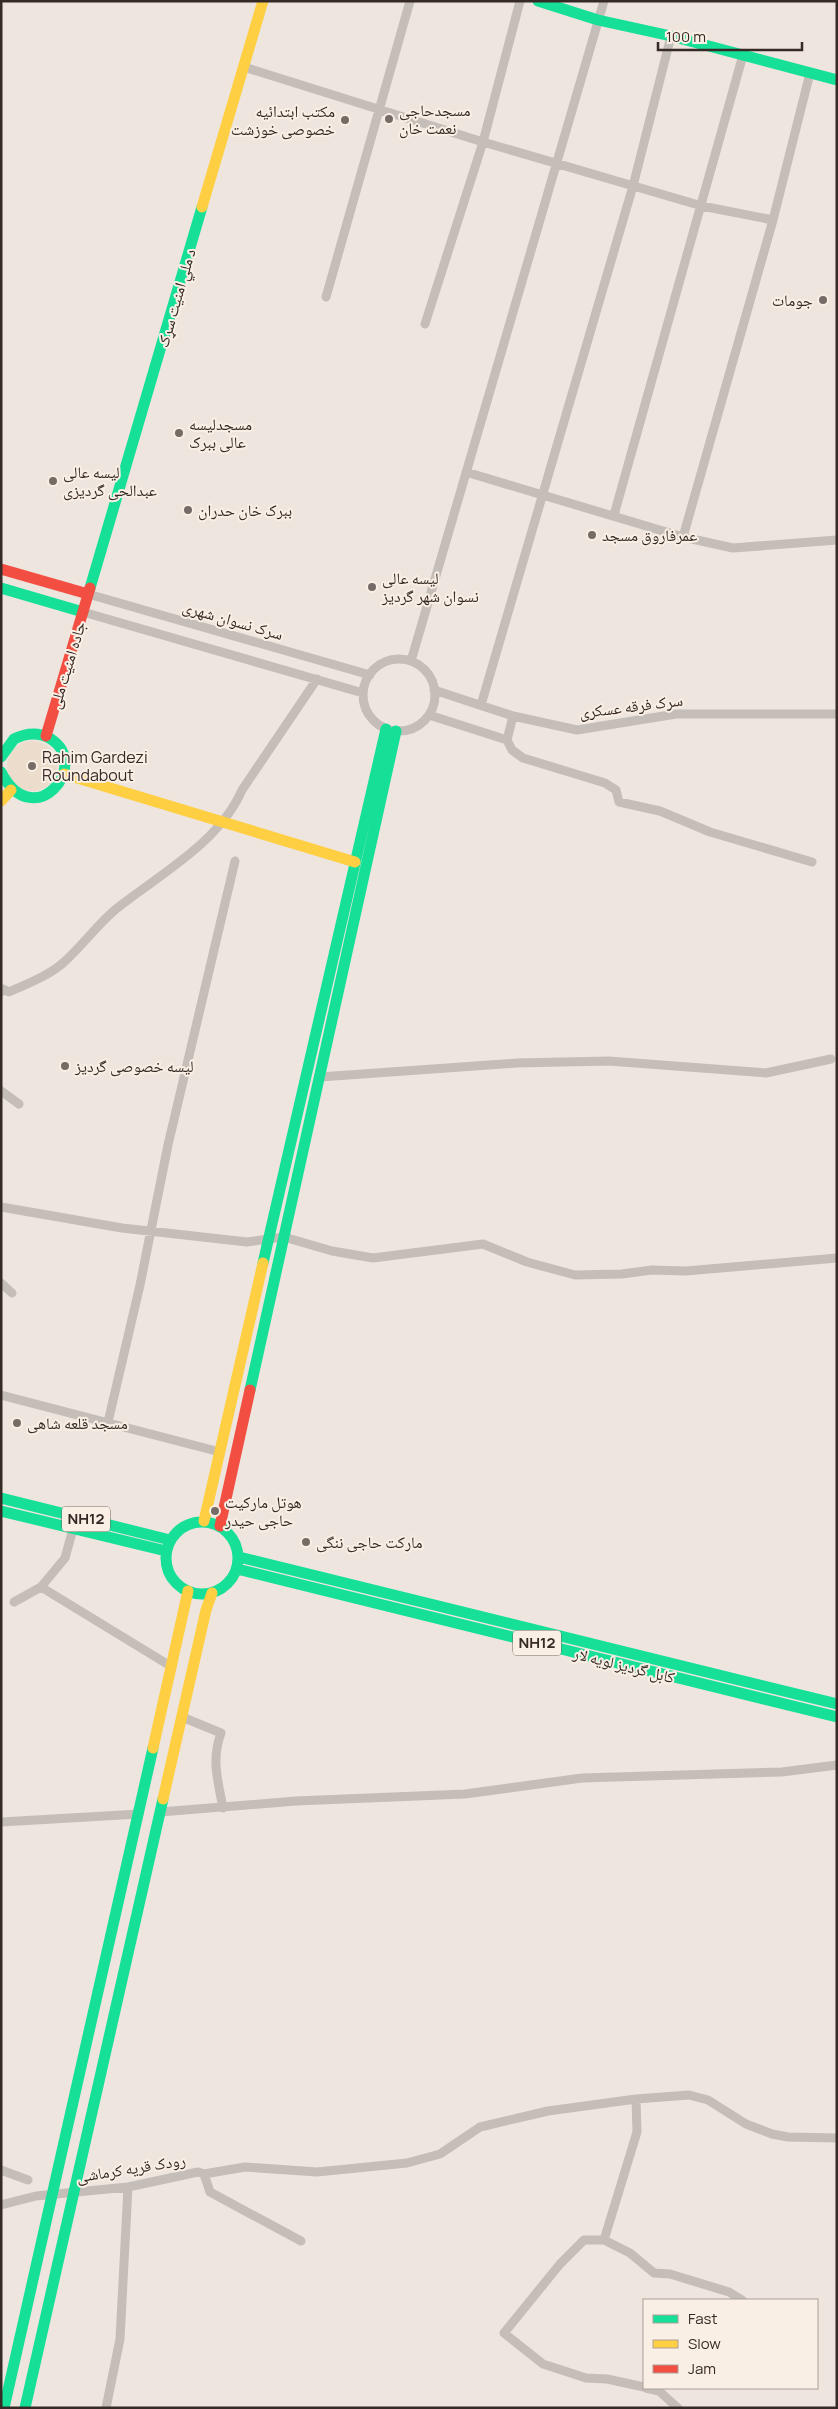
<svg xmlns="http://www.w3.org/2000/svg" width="838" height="2409" font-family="Manrope,'Noto Naskh Arabic',sans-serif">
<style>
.plaza{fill:#ecdccc}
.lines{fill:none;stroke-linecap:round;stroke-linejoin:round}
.street{stroke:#c5bdb8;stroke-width:9}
.fast{stroke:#16e098;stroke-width:11}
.slow{stroke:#ffcf43;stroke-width:11}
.jam{stroke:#f24e42;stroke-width:11}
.poi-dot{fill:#766b66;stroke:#faefe5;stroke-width:2}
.labels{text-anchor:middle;stroke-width:4;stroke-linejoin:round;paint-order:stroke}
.shield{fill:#faefe5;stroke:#71655f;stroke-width:1}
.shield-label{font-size:15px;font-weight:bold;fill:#362a26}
.poi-label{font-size:16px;fill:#362a26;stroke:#faefe5;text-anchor:start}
.street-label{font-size:16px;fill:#362a26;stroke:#faefe5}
</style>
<rect width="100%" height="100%" fill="#ede5de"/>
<path class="plaza" d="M7 766a25 25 0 1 1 50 0a25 25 0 1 1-50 0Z"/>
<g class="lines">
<path class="street" d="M244 67 483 142 702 206 773 220
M326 297 410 1
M425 324 483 142 520 1
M466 472 683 537 733 548 837 540
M614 515 743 55
M683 537 773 220 810 73
M88 594 370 675
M83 612 363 693
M363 695a36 36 0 1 1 72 0a36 36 0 1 1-72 0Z
M411 661 604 1
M434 690 513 716 577 730 676 714H837
M481 705 633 186 671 36
M429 715 507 740 513 716
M507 740 512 750 523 758 605 783 616 790 619 802 660 811 710 832 812 862
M1 992 3 989 9 992C27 984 48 976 63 963 82 946 97 925 116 909 160 874 219 843 242 790L317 679
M320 1077 517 1063 609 1061 766 1073 831 1059
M1 1091 19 1104
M1 1207 122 1228 247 1242 284 1237 332 1251 373 1258 483 1244 527 1262 575 1275 622 1274 652 1270 686 1271 837 1258
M1 1283 12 1293
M1 1395 220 1452
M108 1422 140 1285 168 1145 235 861
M41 1587 172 1667
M14 1602 41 1587 65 1558 73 1529
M182 1717 221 1733C211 1760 218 1781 223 1808
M160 1812 296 1801 465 1794 582 1778 782 1772 837 1765
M1 1822 139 1814
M1 2170 28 2180
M204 2174 245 2167 317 2172 407 2163 440 2154 480 2127 548 2111 636 2099 689 2095 708 2100 746 2124 772 2134 788 2137 837 2138
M1 2205 36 2196 128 2187 198 2172 204 2174 210 2192 301 2241
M604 2240 637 2132 636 2099
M644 2387 607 2379 586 2378 543 2364 504 2333 560 2264 584 2240H604L630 2253 654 2273 670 2274 729 2292 742 2300
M646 2388 659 2391 678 2408
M106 2408 120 2339 128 2187"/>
<path class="fast" d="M538 1 598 20 671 36 837 80
M1 588 83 612
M90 588 202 207
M1 757 14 739C26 733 39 732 51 739 92 766 33 835 1 772
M263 1263 386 729
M250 1390 396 731
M1 1498 170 1540
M1 1511 166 1551
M166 1558a36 36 0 1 1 72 0a36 36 0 1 1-72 0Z
M239 1557 837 1704
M237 1569 837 1717
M4 2408 153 1748
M25 2408 163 1799"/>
<path class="slow" d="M202 207 263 1
M64 774 355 862
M1 801 11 790
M204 1521 263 1263
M153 1748 188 1591
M163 1799 206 1610 212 1593"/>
<path class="jam" d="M1 569 88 594
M46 736 90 588
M220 1526 250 1390"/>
</g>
<g class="poi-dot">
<circle cx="389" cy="119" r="5"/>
<circle cx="345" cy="120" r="5"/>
<circle cx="823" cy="300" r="5"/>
<circle cx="179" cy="433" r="5"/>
<circle cx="53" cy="481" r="5"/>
<circle cx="188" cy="510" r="5"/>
<circle cx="592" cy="535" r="5"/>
<circle cx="372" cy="587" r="5"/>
<circle cx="32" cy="766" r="5"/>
<circle cx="65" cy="1066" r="5"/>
<circle cx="17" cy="1423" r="5"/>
<circle cx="215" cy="1511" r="5"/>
<circle cx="306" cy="1542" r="5"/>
</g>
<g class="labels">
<g class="shield">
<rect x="62" y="1506.5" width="48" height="25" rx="4"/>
<rect x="513" y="1630.5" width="48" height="25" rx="4"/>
</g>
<g class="shield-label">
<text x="86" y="1524">NH12</text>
<text x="537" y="1648">NH12</text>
</g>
<g class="poi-label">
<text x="399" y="116">مسجدحاجی<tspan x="399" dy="18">نعمت خان</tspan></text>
<text x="335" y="117" text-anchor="end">مکتب ابتدائیه<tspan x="335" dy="18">خصوصی خوزشت</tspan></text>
<text x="813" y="306" text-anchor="end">جومات</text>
<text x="189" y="430">مسجدلیسه<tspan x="189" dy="18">عالی ببرک</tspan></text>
<text x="63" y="478">لیسه عالی<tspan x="63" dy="18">عبدالحی گردیزی</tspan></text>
<text x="198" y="516">ببرک خان حدران</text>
<text x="602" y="541">عمرفاروق مسجد</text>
<text x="382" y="584">لیسه عالی<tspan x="382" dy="18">نسوان شهر گردیز</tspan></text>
<text x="42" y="763">Rahim Gardezi<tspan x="42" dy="18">Roundabout</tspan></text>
<text x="75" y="1072">لیسه خصوصی گردیز</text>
<text x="27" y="1429">مسجد قلعه شاهی</text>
<text x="225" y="1508">هوتل مارکیت<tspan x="225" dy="18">حاجی حیدر</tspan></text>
<text x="316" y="1548">مارکت حاجی ننگی</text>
</g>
<g class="street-label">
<text transform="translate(176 298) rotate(-74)" y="6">د ملي امنیت سړک</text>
<text transform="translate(233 620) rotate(16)" y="6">سرک نسوان شهری</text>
<text transform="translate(67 665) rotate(-73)" y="6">جاده امنیت ملی</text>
<text transform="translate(631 706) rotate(-7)" y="6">سرک فرقه عسکری</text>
<text transform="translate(624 1665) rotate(14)" y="6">کابل گردیز لویه لار</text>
<text transform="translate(131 2168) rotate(-9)" y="6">رودک قریه کرماشی</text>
</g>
</g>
<rect width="838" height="2409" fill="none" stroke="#362a26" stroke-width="5"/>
<rect x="643" y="2299" width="175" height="90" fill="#faefe5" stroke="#aca099"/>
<rect x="653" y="2315" width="25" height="8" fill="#16e098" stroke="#aca099"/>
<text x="688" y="2324" font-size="15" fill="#362a26">Fast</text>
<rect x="653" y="2340" width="25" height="8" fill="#ffcf43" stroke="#aca099"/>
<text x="688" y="2349" font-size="15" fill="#362a26">Slow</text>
<rect x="653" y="2365" width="25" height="8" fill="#f24e42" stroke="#aca099"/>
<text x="688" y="2374" font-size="15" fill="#362a26">Jam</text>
<path d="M658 42v8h144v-8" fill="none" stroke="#362a26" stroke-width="2.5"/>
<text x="666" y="42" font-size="15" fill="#362a26" stroke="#faefe5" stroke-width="4" paint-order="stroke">100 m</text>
</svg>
